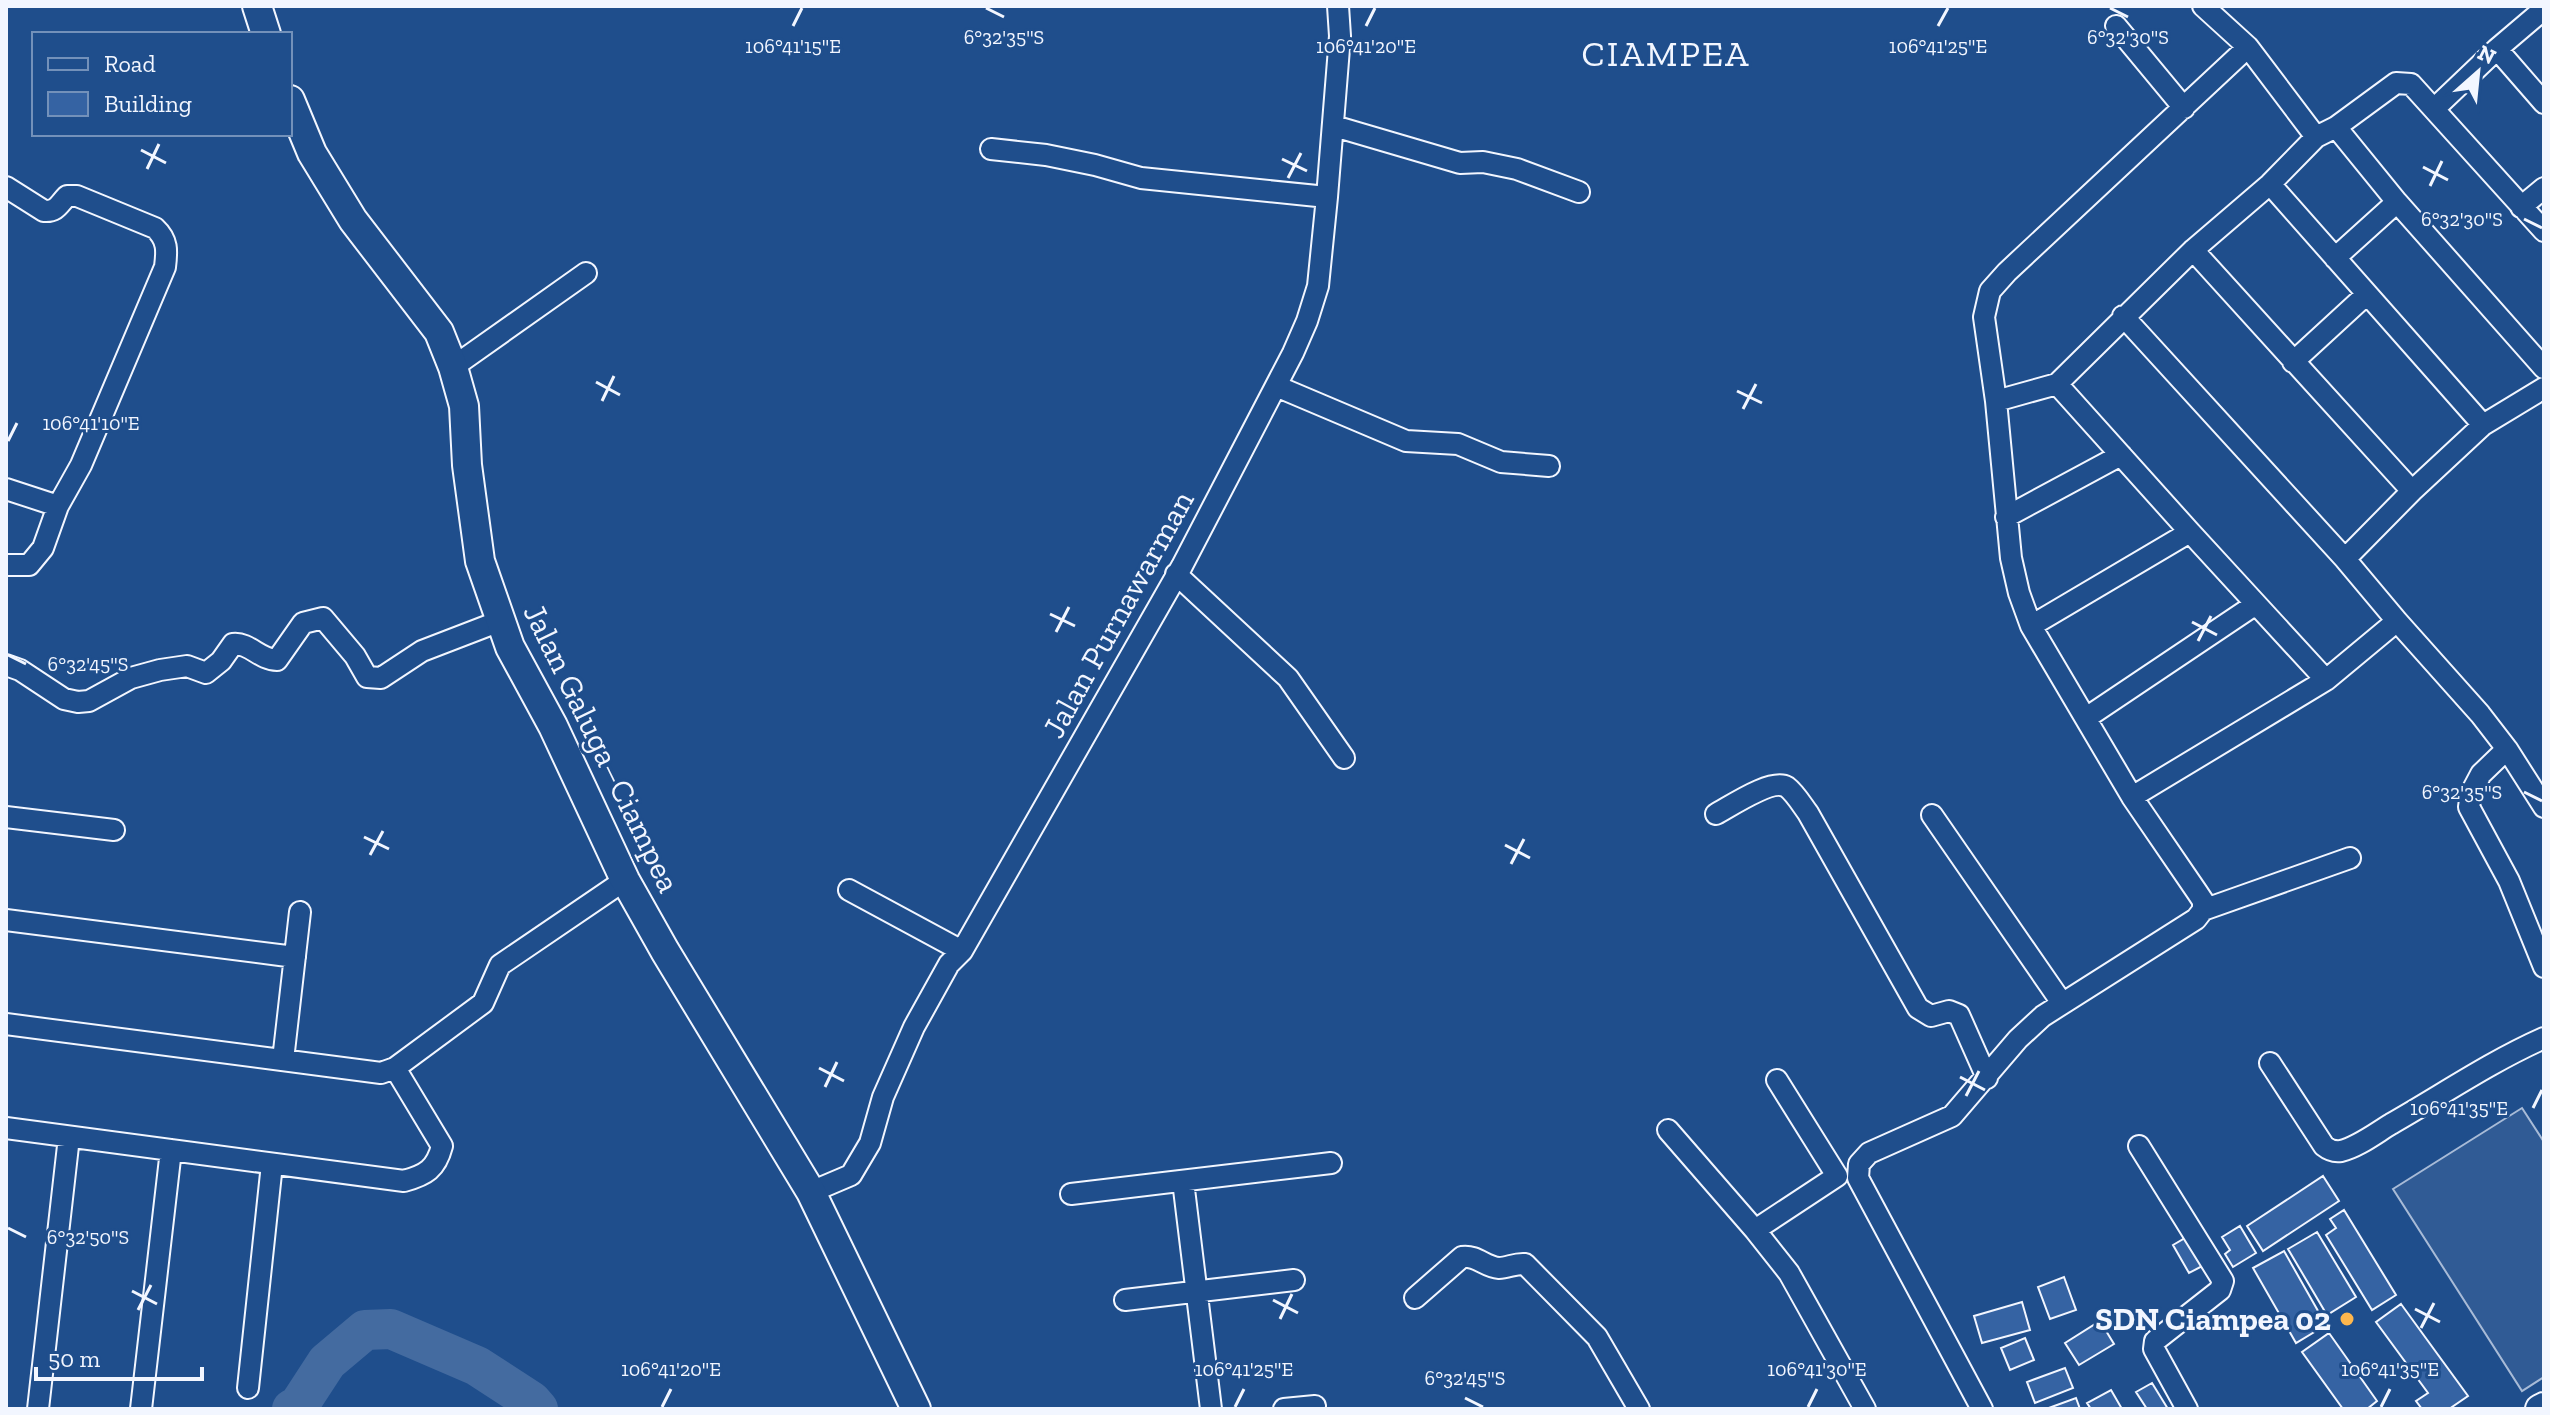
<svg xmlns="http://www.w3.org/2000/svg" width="2550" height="1415" font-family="'Zilla Slab',serif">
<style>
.built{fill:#305b95;stroke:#a8bbd7;stroke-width:2}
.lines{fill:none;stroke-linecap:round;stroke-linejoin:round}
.river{stroke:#446ba0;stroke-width:40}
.building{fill:#3563a3;stroke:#f2f6ff;stroke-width:2}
.street-casing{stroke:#f2f6ff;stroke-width:24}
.secondary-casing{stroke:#f2f6ff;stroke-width:32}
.street{stroke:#1f4e8c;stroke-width:20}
.secondary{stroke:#1f4e8c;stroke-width:28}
.ticks{fill:none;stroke:#f2f6ff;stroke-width:3}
.poi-dot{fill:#ffb74d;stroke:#1f4e8c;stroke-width:3}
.labels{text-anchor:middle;stroke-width:6;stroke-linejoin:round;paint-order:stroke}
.street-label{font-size:32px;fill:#f2f6ff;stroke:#1f4e8c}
.poi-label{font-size:32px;font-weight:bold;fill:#f2f6ff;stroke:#1f4e8c;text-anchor:end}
.quarter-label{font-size:36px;letter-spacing:2px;fill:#f2f6ff;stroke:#1f4e8c}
.ticks-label{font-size:20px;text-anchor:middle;fill:#f2f6ff;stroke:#1f4e8c;stroke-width:6;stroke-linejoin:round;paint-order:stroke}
</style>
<rect width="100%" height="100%" fill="#1f4e8c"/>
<path class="built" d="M2522 1108 2544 1142V1377L2522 1391 2393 1189Z"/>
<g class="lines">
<path class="river" d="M292 1409 299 1405 327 1362 365 1330 391 1329 477 1366 531 1401 538 1409"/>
</g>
<path class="building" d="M2323 1176 2339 1201 2263 1251 2247 1226Z
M2344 1210 2396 1295 2372 1310 2326 1235 2336 1228 2330 1219Z
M2240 1226 2256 1253 2233 1267 2225 1254 2230 1250 2222 1237Z
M2317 1232 2356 1297 2327 1315 2288 1249Z
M2192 1234 2208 1263 2189 1273 2173 1245Z
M2284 1251 2326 1325 2296 1343 2253 1268Z
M2064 1277 2076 1310 2050 1319 2038 1287Z
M2022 1302 2030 1330 1982 1343 1974 1316Z
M2401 1304 2468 1396 2449 1409H2422L2416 1401 2428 1393 2376 1322Z
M2100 1321 2114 1344 2079 1365 2065 1343Z
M2329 1333 2377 1401 2367 1409H2343L2302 1352Z
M2025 1338 2034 1360 2010 1370 2001 1348Z
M2065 1368 2073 1388 2035 1403 2027 1382Z
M2152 1383 2168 1409H2147L2136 1392Z
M2111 1390 2122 1409H2091L2087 1403Z
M2076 1398 2080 1409H2046Z"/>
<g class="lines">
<defs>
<path id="street" d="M2203 6 2248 47
M2116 26 2184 108
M2497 49 2544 103
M2434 109 2497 49 2544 9
M1334 126 1460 163 1483 162 1517 169 1579 192
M2336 127 2397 202 2544 368
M991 149 1046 155 1095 165 1141 178 1327 197
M2270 184 2483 425
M6 187 44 211C57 212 59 204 67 196H77L155 228C168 240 167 251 165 267L81 465 58 506 43 548 29 565H6
M2521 207 2544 188
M2193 250 2412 491
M2335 258 2397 202
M2123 316 2345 559 2397 621 2480 714 2507 749 2544 807
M2293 362 2367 294
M453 367 586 273
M2057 384 2190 532 2326 680
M1276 386 1406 441 1458 444 1501 462 1549 466
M1996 401 2057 384 2193 250 2270 184 2316 137 2336 127 2396 83 2411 84 2544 231
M6 489 58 506
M2006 517 2121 455
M2345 559 2412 491 2483 425 2544 388
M1176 574 1288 678 1344 758
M2031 626 2190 532
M6 665 20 670 64 699 78 702 89 701 131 678 160 670 187 666 206 673 221 661 233 644C249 642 260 660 277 660L303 623 323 618 355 656 367 677 381 678 422 651 500 621
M2086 718 2256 604
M2507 749 2481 774 2471 793 2469 807 2509 881 2544 967
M2132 797 2326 680 2397 621
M1716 814C1731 806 1772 778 1787 787 1795 793 1802 805 1808 813L1918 1008 1931 1016 1949 1011 1959 1015 1987 1078
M1932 815 2062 1003
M6 817 114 830
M849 890 962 951
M2203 910 2350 858
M6 920 295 957
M6 1024 381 1073 395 1068 483 1003 500 965 625 880
M283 1060 300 912
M2270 1063 2324 1146C2329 1150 2334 1152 2341 1151 2358 1147 2376 1133 2391 1124 2442 1095 2490 1062 2544 1038
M6 1128 404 1181C426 1175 436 1169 442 1146L395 1068
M1668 1130 1755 1230 1789 1273 1865 1409
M2139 1146 2223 1281 2220 1290 2155 1341 2154 1349 2187 1409
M1183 1181 1211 1409
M811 1192 851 1175 870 1143 883 1097 914 1027 949 964 962 951 1182 566 1293 353 1307 321 1318 286 1327 197 1340 36 1338 6
M1071 1194 1331 1163
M1755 1230 1837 1176 1777 1080
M1415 1298 1462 1257C1477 1255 1485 1267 1499 1268 1508 1268 1515 1263 1525 1264L1597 1337 1639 1409
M1125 1300 1294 1280
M248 1388 272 1164
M38 1409 69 1137
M141 1409 171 1150
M1284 1409 1315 1406
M1982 1409 1858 1178 1859 1164 1869 1153 1952 1116 2018 1039 2043 1016 2196 919 2203 910V901L2197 892 2132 797 2031 626 2019 593 2011 558 1996 401 1984 317 1990 291 2007 272 2248 47 2316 137"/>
<path id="secondary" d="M257 6 266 34
M290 100 312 153 353 220 439 332 453 367 464 406 467 465 480 561 510 647 553 726 625 880 665 951 811 1192 916 1409
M2540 1409 2544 1407"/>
</defs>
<use href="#street" class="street-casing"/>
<use href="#secondary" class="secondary-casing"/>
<use href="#street" class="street"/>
<use href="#secondary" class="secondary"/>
</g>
<path class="ticks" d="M986 8 1004 17M2110 8 2128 17M793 26 802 8M1366 26 1375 8M1938 26 1948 8M141 150 166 163M1282 159 1307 171M2423 167 2448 180M147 169 159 144M1288 178 1301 153M2430 186 2442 161M2524 219 2542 228M596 382 620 395M1737 391 1762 403M602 401 614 376M1743 409 1756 384M8 441 17 423M1050 614 1075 626M2192 622 2217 635M1056 632 1069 607M2198 641 2211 616M8 655 26 664M2524 792 2542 801M364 837 389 849M1505 845 1530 858M370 855 383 831M1511 864 1524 839M819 1068 844 1081M1960 1077 1985 1090M825 1087 837 1062M1966 1096 1979 1071M2533 1108 2542 1090M8 1228 26 1237M132 1291 157 1304M1273 1300 1298 1313M2415 1309 2440 1322M138 1310 151 1285M1280 1319 1292 1294M2421 1328 2434 1303M1465 1398 1483 1407M662 1407 671 1389M1235 1407 1244 1389M1808 1407 1817 1389M2381 1407 2390 1389"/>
<circle class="poi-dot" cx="2347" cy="1319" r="8"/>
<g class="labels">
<g class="street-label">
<text transform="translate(1118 614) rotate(-61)" y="11">Jalan Purnawarman</text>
<text transform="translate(602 748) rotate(64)" y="11">Jalan Galuga–Ciampea</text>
</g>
<g class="poi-label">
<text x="2331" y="1330">SDN Ciampea 02</text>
</g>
<g class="quarter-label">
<text x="1666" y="66">CIAMPEA</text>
</g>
</g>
<g class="ticks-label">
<text x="1004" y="44">6°32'35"S</text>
<text x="2128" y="44">6°32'30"S</text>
<text x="793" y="53">106°41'15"E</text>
<text x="1366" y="53">106°41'20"E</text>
<text x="1938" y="53">106°41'25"E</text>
<text x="2462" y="226">6°32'30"S</text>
<text x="91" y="430">106°41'10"E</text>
<text x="88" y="671">6°32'45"S</text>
<text x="2462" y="799">6°32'35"S</text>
<text x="2459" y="1115">106°41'35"E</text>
<text x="88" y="1244">6°32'50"S</text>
<text x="671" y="1376">106°41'20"E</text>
<text x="1244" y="1376">106°41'25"E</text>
<text x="1817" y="1376">106°41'30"E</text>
<text x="2390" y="1376">106°41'35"E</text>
<text x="1465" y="1385">6°32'45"S</text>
</g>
<rect width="2550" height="1415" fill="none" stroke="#f2f6ff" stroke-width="16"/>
<rect x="32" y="32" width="260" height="104" fill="#1f4e8c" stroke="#7391ba" stroke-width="2"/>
<rect x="48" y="58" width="40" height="12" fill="#1f4e8c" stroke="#7391ba" stroke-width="2"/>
<text x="104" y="72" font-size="24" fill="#f2f6ff">Road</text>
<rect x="48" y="92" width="40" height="24" fill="#3563a3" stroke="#7391ba" stroke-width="2"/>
<text x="104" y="112" font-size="24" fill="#f2f6ff">Building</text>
<g transform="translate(2478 72) rotate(27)" stroke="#1f4e8c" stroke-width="6" paint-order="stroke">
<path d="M0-6L14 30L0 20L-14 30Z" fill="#f2f6ff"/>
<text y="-12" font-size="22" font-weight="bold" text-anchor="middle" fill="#f2f6ff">N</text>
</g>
<path d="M36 1367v12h166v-12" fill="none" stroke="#f2f6ff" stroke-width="4"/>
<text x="48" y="1367" font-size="24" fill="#f2f6ff" stroke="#1f4e8c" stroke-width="6" paint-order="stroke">50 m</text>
</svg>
